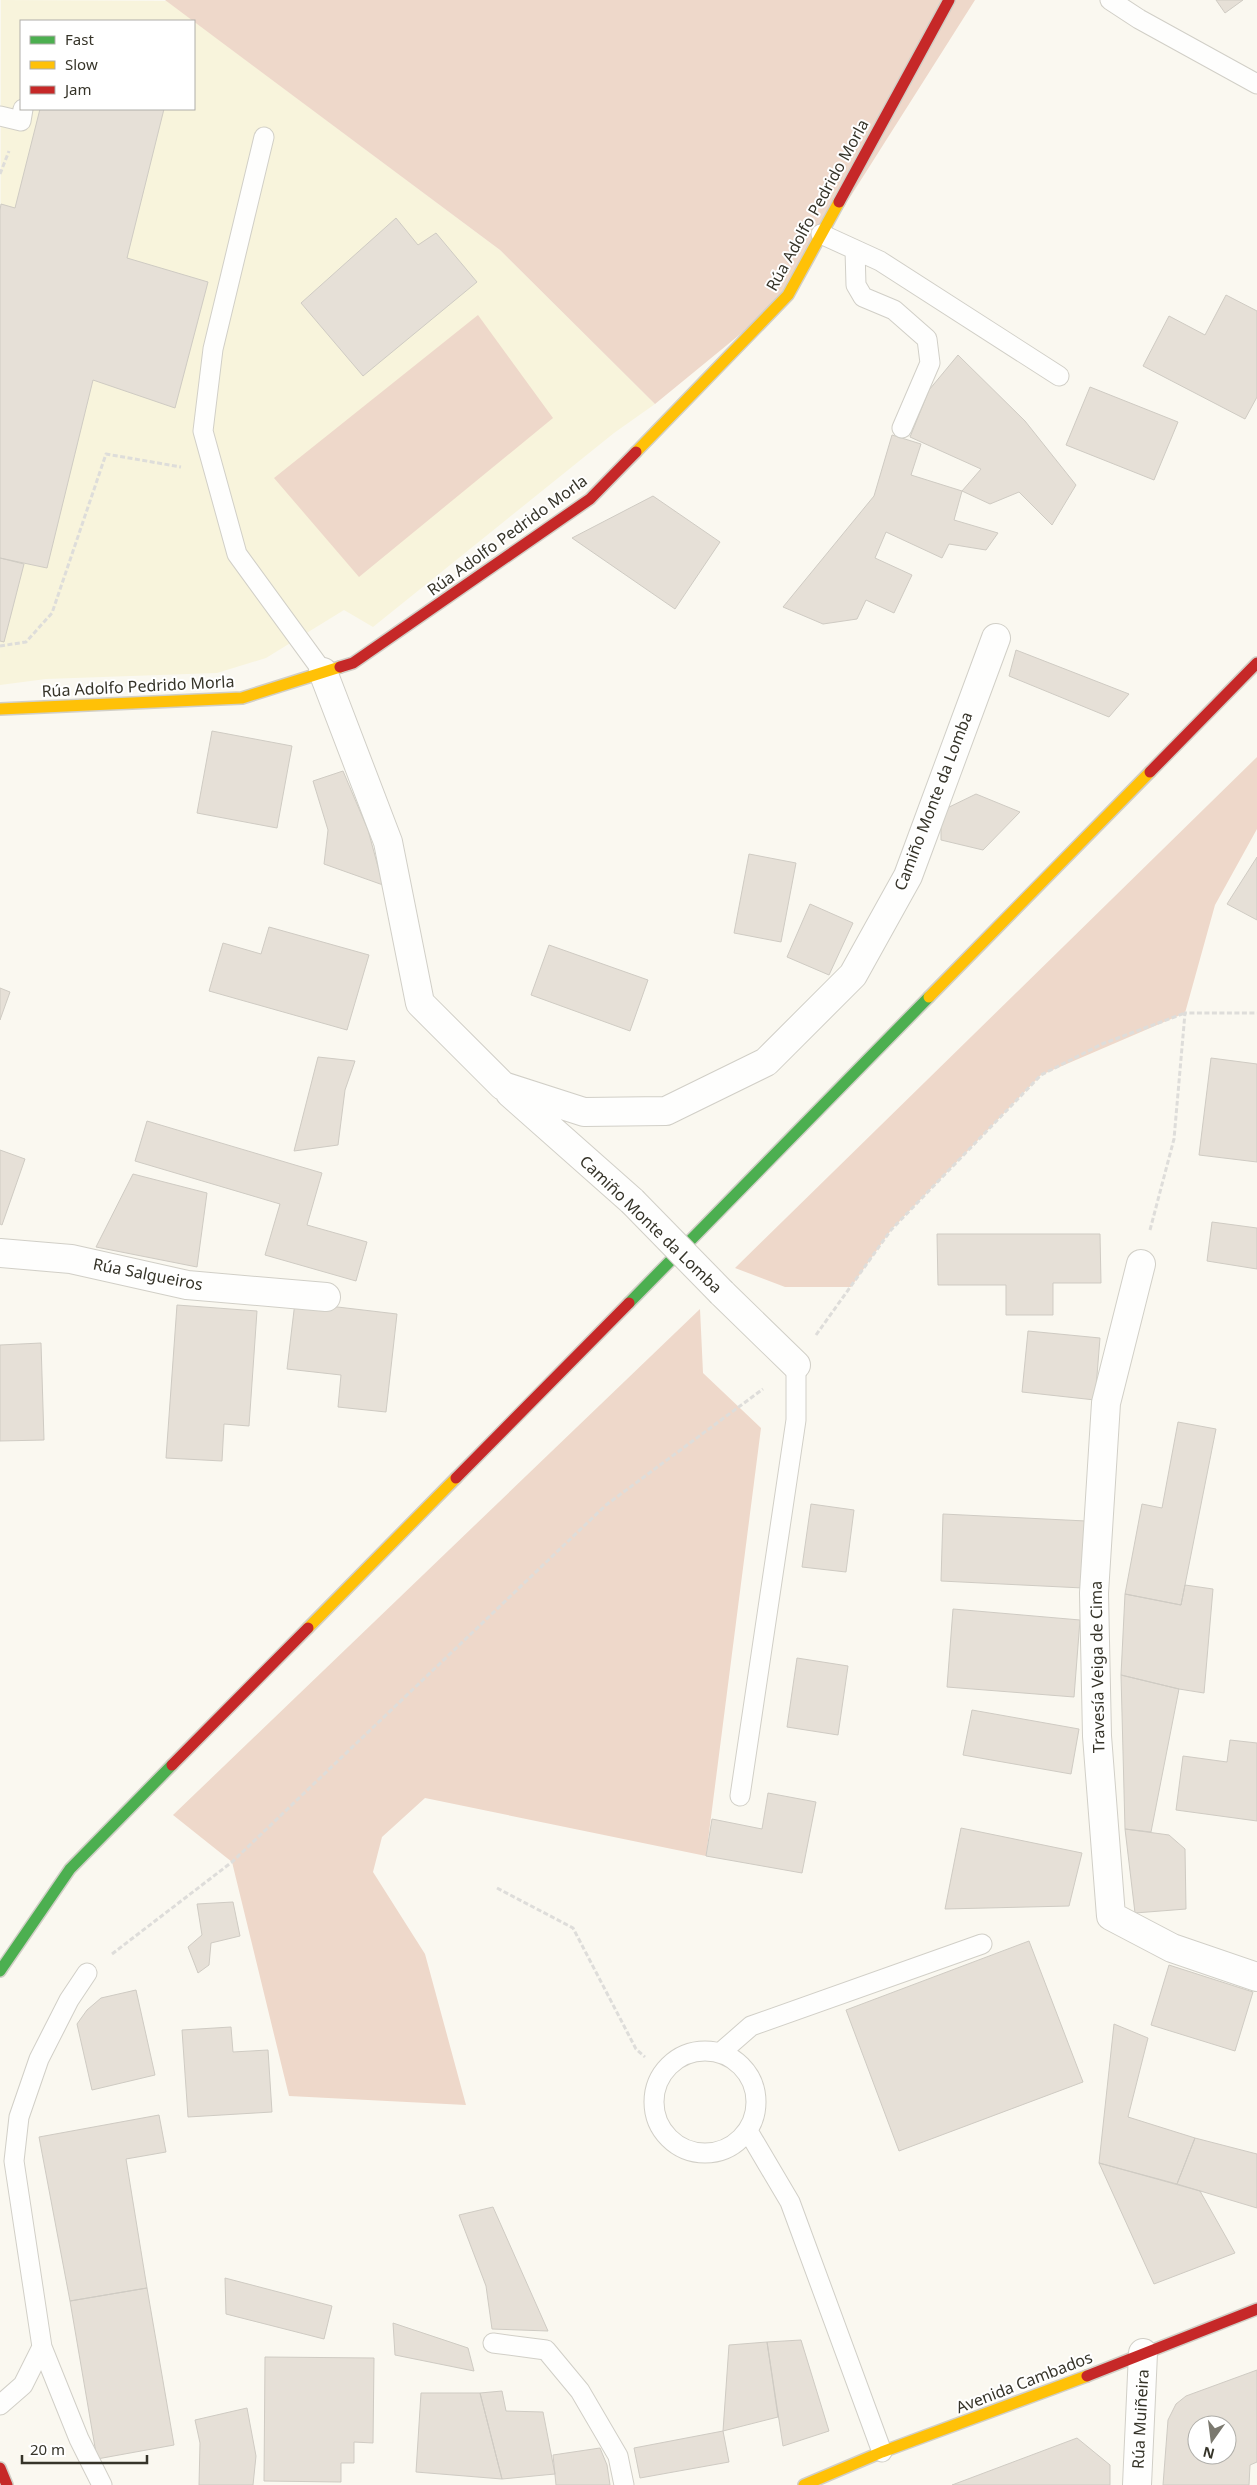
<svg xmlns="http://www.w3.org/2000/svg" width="1257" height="2485" font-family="'Noto Sans',sans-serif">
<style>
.built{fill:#f8f4dc;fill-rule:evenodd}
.green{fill:#eed8ca}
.building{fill:#e6e0d7;stroke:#cfcbc3;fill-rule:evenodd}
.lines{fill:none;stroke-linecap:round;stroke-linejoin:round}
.lane-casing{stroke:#d1cfc7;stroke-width:21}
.street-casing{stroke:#d1cfc7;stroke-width:30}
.fast-casing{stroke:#d1cfc7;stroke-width:14}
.slow-casing{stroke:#d1cfc7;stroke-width:14}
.jam-casing{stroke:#d1cfc7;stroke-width:14}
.path{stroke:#deddda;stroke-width:3;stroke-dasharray:5 2.5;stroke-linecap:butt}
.lane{stroke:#fefefd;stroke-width:19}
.street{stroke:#fefefd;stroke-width:28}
.fast{stroke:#4caf50;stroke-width:11}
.slow{stroke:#ffc107;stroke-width:11}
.jam{stroke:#c62828;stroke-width:11}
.street-bridge-casing{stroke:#d1cfc7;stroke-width:30;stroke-linecap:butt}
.street-bridge{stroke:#fefefd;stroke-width:28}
.labels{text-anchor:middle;stroke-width:4;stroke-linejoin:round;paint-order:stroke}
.street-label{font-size:16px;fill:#363429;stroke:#fff}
</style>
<rect width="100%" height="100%" fill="#faf8f0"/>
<path class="built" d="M1 0 167 1 500 250 655 404 614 433 373 627 344 610 266 658 217 673 46 679 0 685ZM21 21H194V109H21Z"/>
<path class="green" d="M165 0H975L788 295 655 404 500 250Z
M478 315 553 418 359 577 274 478Z
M1257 757V829L1215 905 1185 1013 1041 1075 891 1230 851 1287H785L735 1268Z
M700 1309 703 1373 761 1428 706 1856 425 1798 382 1837 373 1872 425 1954 466 2105 289 2096 232 1862 173 1815Z"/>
<path class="building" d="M1216 0H1243L1225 13Z
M40 109H164L127 258 208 282 175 408 93 380 47 568 0 558V210L1 204 15 208Z
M396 218 418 245 436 233 477 282 363 376 301 303Z
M1226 295 1257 311V397L1245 419 1143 366 1169 316 1205 335Z
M958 355 1025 421 1076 485 1052 525 1019 492 990 504 962 491 981 469 910 437 929 390Z
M1090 387 1178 422 1154 480 1066 445Z
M892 435 921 444 911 475 962 491 954 520 998 533 986 550 949 544 942 558 886 532 875 558 912 575 894 613 866 600 857 619 823 624 783 607 874 496Z
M653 496 720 542 675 609 572 538Z
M0 558 24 564 4 642 0 641Z
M1016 650 1129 694 1109 717 1009 676Z
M212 731 292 746 277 828 197 813Z
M343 771 368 830 383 885 324 864 328 830 313 781Z
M976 794 1020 812 983 850 941 840V811Z
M749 854 796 863 781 942 734 933Z
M1257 857V920L1227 904Z
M810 904 853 923 829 975 787 957Z
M269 927 369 955 347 1030 209 991 223 943 261 954Z
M549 945 648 980 630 1031 531 995Z
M0 988 10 992 0 1020Z
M318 1057 355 1061 345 1090 338 1145 294 1151Z
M1211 1058 1257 1064V1162L1199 1155Z
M147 1121 322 1173 307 1225 367 1242 356 1281 265 1255 280 1204 135 1161Z
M0 1150 25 1159 2 1225 0 1224Z
M133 1174 207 1193 197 1267 96 1247Z
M1212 1222 1257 1228V1269L1207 1261Z
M937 1234H1100L1101 1283H1053V1315H1006V1285H938Z
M295 1302 397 1314 386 1412 338 1407 341 1375 287 1369Z
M177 1305 257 1311 249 1426 224 1424 222 1461 166 1458Z
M1028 1331 1100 1338 1095 1400 1022 1392Z
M41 1343 44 1440 0 1441V1345Z
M1178 1422 1216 1429 1181 1605 1125 1594 1142 1504 1162 1508Z
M811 1504 854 1510 846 1572 802 1567Z
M943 1514 1086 1521 1083 1588 941 1581Z
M1185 1585 1213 1589 1204 1693 1179 1689 1121 1675 1125 1594 1181 1605Z
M953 1609 1080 1620 1074 1697 947 1687Z
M797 1658 848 1666 838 1735 787 1727Z
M1121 1675 1179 1689 1151 1832 1125 1829Z
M972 1710 1079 1729 1071 1774 963 1755Z
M1230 1740 1257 1743V1821L1176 1810 1183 1756 1227 1762Z
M768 1793 816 1802 802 1873 706 1856 712 1819 762 1829Z
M961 1828 1082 1853 1069 1906 945 1909Z
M1125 1829 1169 1835 1185 1849 1186 1909 1135 1913Z
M233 1902 240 1936 211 1943 209 1965 198 1973 188 1947 202 1935 197 1904Z
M1029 1941 1083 2082 899 2151 846 2010Z
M1169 1965 1253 1992 1235 2051 1151 2025Z
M136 1990 155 2075 92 2090 77 2024 87 2010 101 1998Z
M1114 2024 1148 2038 1128 2117 1195 2138 1177 2184 1099 2163Z
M231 2027 233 2052 268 2050 272 2112 188 2117 182 2030Z
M159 2115 166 2152 126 2159 147 2288 70 2301 39 2137Z
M1195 2138 1257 2154V2208L1177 2184Z
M1099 2163 1200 2191 1235 2253 1154 2284Z
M493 2207 548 2331 492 2329 486 2286 459 2215Z
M225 2278 332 2306 324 2339 226 2314Z
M147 2288 174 2445 97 2459 70 2301Z
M393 2323 468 2348 474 2371 395 2355Z
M801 2340 829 2431 783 2446 767 2342Z
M767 2342 778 2417 723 2431 729 2345Z
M265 2357 374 2358 373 2443 354 2442V2463H341V2482L264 2481Z
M1257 2370V2462L1250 2465 1249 2485H1163L1168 2420 1176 2404 1186 2396ZM1197 2425H1227V2455H1197Z
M502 2391 506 2411 543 2412 555 2474 502 2479 480 2393Z
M421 2393H480L502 2479 416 2472Z
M247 2408 256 2456 253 2485H199L200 2443 195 2420Z
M723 2431 729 2462 640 2478 634 2448Z
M1077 2438 1110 2465V2485H952Z
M600 2448 607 2465 610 2485H556L553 2455Z"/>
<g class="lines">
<defs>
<path id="lane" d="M1110 0 1139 19 1257 84
M0 116 21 121 23 109
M264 137 213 349 203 431 237 554 323 672
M821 234 880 261 1059 376
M855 250 856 285 863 297 894 310 927 339 930 363 902 428
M740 1796 796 1420V1365
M654 2102a51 51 0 1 1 102 0a51 51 0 1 1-102 0Z
M720 2053 751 2026 982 1944
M748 2131 790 2202 882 2452
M493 2343 546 2350 580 2391 618 2456 624 2485
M42 2347 79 2439 102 2485
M0 2405 23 2385 42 2347 14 2161 19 2117 39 2059 69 2000 87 1973"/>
<path id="street" d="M323 672 388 842 420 1003 503 1086 584 1112 666 1111 766 1062 853 975 908 876 996 638
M510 1093 632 1201
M0 1253 71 1259 187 1285 326 1297
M1141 1264 1106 1403 1094 1593 1097 1736 1111 1916 1172 1948 1257 1977
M722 1293 796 1365
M1137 2485 1143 2353"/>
<path id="fast" d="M629 1303 929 997
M0 1971 70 1869 172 1765"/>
<path id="slow" d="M636 452 788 295 839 202
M0 709 242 698 340 667
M929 997 1150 772
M308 1628 456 1478
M804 2485 882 2452 1087 2376"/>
<path id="jam" d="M839 202 949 0
M340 667 353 663 590 499 636 452
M1150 772 1257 663
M456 1478 629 1303
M172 1765 308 1628
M1087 2376 1257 2309
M0 2468 7 2485"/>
</defs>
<use href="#lane" class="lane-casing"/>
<use href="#street" class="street-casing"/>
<use href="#fast" class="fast-casing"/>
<use href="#slow" class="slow-casing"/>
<use href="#jam" class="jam-casing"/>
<path class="path" d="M0 174 9 151
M0 646 26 642 52 613 106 454 181 467
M1150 1230 1174 1139 1185 1013H1257
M816 1335 891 1230 1041 1075 1102 1044 1185 1013
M497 1888 573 1928 636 2049 645 2057
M112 1954 232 1862 606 1505 763 1389"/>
<use href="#lane" class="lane"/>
<use href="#street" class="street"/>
<use href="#fast" class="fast"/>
<use href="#slow" class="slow"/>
<use href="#jam" class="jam"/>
<defs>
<path id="street-bridge" d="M632 1201 722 1293"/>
</defs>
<use href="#street-bridge" class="street-bridge-casing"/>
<use href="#street-bridge" class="street-bridge"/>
</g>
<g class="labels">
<g class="street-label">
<text transform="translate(817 205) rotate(-61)" y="6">Rúa Adolfo Pedrido Morla</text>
<text transform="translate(507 535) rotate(-36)" y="6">Rúa Adolfo Pedrido Morla</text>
<text transform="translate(138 686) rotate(-3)" y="6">Rúa Adolfo Pedrido Morla</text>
<text transform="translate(933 801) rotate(-69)" y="6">Camiño Monte da Lomba</text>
<text transform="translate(651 1224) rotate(44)" y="6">Camiño Monte da Lomba</text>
<text transform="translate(148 1274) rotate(11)" y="6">Rúa Salgueiros</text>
<text transform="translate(1097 1667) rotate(-91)" y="6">Travesía Veiga de Cima</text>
<text transform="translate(1024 2382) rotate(-21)" y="6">Avenida Cambados</text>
<text transform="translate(1140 2419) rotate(-87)" y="6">Rúa Muiñeira</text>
</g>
</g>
<rect x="20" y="20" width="175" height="90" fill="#ffffff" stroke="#afaea9"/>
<rect x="30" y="36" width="25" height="8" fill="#4caf50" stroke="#afaea9"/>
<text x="65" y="45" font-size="15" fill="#363429">Fast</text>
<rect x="30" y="61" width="25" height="8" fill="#ffc107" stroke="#afaea9"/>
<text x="65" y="70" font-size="15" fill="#363429">Slow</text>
<rect x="30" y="86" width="25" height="8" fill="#c62828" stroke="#afaea9"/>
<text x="65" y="95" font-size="15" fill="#363429">Jam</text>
<g transform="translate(1212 2440) rotate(194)"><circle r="24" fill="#ffffff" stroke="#afaea9"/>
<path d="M0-4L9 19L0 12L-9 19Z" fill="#7b796f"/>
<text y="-8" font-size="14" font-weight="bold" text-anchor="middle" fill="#363429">N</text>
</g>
<path d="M22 2455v8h125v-8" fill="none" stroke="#363429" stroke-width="2.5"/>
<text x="30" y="2455" font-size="15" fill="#363429" stroke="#ffffff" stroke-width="4" paint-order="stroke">20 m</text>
</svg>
